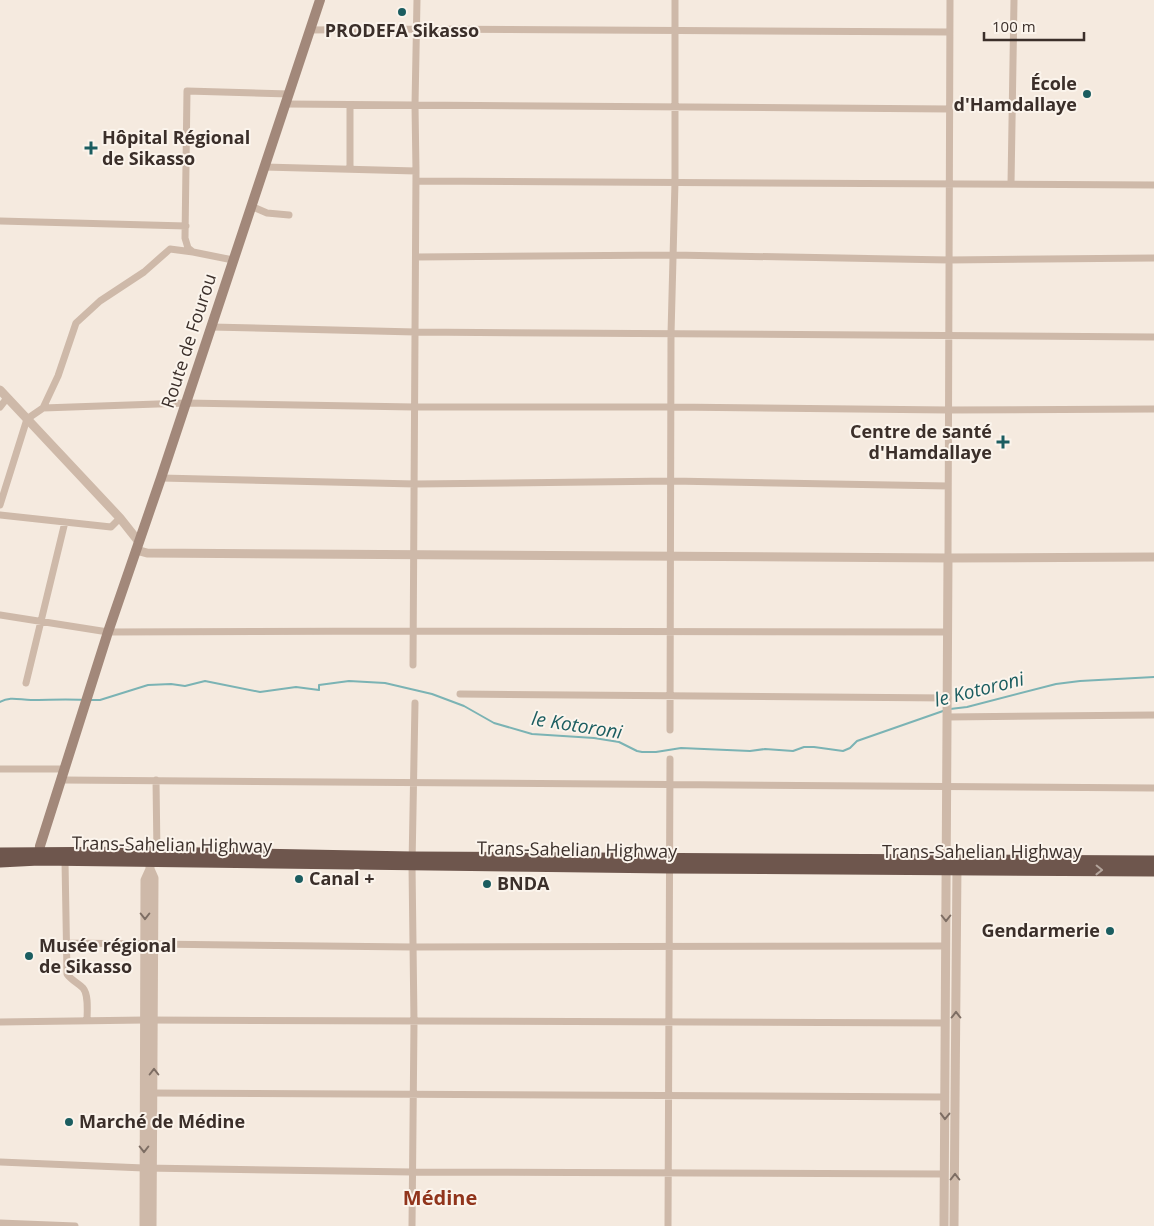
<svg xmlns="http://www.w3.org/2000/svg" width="1154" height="1226" font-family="'Open Sans',sans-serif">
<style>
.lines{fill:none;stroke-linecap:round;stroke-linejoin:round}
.stream{stroke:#7bb3b4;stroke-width:2}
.minor{stroke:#ceb9a9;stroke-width:7}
.tertiary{stroke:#ceb9a9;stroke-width:9}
.secondary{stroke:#a2887a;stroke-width:10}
.trunk{stroke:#6e564d;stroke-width:11}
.oneway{stroke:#b4a59c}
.oneway2{stroke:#7d6d63}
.poi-dot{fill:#1b5d60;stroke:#fbf4ec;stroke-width:2}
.labels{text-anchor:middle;stroke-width:4;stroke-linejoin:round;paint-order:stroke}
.poi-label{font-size:18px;font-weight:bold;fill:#3b2f2a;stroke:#fbf4ec;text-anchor:start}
.street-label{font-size:18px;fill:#3b2f2a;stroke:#fbf4ec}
.water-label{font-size:19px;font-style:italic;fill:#1b5d60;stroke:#fbf4ec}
.quarter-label{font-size:20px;font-weight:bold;fill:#91351c;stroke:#fbf4ec}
</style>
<rect width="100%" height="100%" fill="#f5eadf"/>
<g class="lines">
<path class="stream" d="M91 700H100L148 685 171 684 185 686 205 681 260 692 296 687 319 690V685L349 681 385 683 432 694 464 706 494 723 532 734 594 738 619 742 637 751 642 752H656L681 748 750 751 765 749 793 751 804 747H814L843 751 850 748 857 741 943 711
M0 702C10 696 20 700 31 700 49 700 66 699 84 700
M950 709 967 707 1056 684 1080 681 1154 677"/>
<path class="minor" d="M310 30 416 29 949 32
M285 104 950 109
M350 105V169
M264 167 416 171
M416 181 1154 185
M1011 184 1014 0
M251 206 267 213 289 215
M0 221 186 226
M416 257 673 255 949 260 1154 258
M233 260 193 252 188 248 185 238 187 91 289 94
M211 327 415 332 1154 337
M0 407 7 398
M43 408 58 376 76 323 100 301 144 272 170 249 193 252
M161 478 415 484 672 481 948 486
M0 505 27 419 43 408 186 403 414 407H672L948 410 1154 409
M0 515 111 527 120 518
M948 558 950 0
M0 615 108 632 413 631 948 632
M413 665 416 171 415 105 417 0
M26 683 65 522
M460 694 948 698
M947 717 1154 715
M670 730 671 334 675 182V0
M0 769H65
M62 780 1154 788
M156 780 157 854
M65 861 67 974C71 980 78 983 83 988 89 995 87 1012 87 1021
M66 943 412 947 946 946
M0 1022 145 1020 945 1023
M148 1093 945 1097
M0 1162 144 1168 412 1172 944 1174
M0 1223 75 1226
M412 1226 414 1022 412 865 415 703
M668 1226 670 759"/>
<path class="tertiary" d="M0 390 120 518 139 542
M136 550 147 553 948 558 1154 557
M150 857V869L154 878 152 1226
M144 1226 145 880 150 869
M944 1226 948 558
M954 1226 957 864"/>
<path class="secondary" d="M39 859 40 846 108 632 161 478 320 0"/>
<path class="trunk" d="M0 853 150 852 412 857 1154 861
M0 862 39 860 669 868 1154 871"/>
</g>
<defs><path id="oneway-chevron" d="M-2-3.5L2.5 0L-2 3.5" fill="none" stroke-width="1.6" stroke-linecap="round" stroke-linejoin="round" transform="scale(1.25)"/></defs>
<use class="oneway" href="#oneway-chevron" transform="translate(1099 870) rotate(1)"/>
<g class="oneway2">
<use href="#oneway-chevron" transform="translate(145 916) rotate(90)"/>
<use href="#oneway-chevron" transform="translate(946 918) rotate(90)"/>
<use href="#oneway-chevron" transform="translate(956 1015) rotate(-90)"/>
<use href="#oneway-chevron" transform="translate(154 1072) rotate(-90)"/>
<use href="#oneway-chevron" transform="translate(945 1116) rotate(91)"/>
<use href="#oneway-chevron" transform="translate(144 1149) rotate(90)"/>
<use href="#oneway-chevron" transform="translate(955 1177) rotate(-90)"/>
</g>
<g class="poi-dot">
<circle cx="402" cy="12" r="5"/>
<circle cx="1087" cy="94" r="5"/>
<path d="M88.5 140.5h5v5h5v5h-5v5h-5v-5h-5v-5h5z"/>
<path d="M1000.5 434.5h5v5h5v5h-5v5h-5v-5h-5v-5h5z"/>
<circle cx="299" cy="879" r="5"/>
<circle cx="487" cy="884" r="5"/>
<circle cx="1110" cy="931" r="5"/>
<circle cx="29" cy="956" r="5"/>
<circle cx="69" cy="1122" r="5"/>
</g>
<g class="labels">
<g class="poi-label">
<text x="402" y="37" text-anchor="middle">PRODEFA Sikasso</text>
<text x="1077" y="90" text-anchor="end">École<tspan x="1077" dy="21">d'Hamdallaye</tspan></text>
<text x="102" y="144">Hôpital Régional<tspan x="102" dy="21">de Sikasso</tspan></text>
<text x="992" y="438" text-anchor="end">Centre de santé<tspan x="992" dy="21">d'Hamdallaye</tspan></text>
<text x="309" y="885">Canal +</text>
<text x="497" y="890">BNDA</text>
<text x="1100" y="937" text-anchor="end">Gendarmerie</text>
<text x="39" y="952">Musée régional<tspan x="39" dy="21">de Sikasso</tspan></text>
<text x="79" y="1128">Marché de Médine</text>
</g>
<g class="street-label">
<text transform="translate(189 341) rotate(-72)" y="6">Route de Fourou</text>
<text transform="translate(172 845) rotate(1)" y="6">Trans-Sahelian Highway</text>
<text transform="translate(577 850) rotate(1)" y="6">Trans-Sahelian Highway</text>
<text x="982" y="858">Trans-Sahelian Highway</text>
</g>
<g class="water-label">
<text transform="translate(979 689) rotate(-14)" y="7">le Kotoroni</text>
<text transform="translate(577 725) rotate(9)" y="7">le Kotoroni</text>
</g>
<g class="quarter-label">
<text x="440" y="1205">Médine</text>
</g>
</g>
<path d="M984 32v8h100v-8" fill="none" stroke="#3b2f2a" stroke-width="2.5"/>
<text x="992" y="32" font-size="15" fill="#3b2f2a" stroke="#fbf4ec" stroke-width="4" paint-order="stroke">100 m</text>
</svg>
